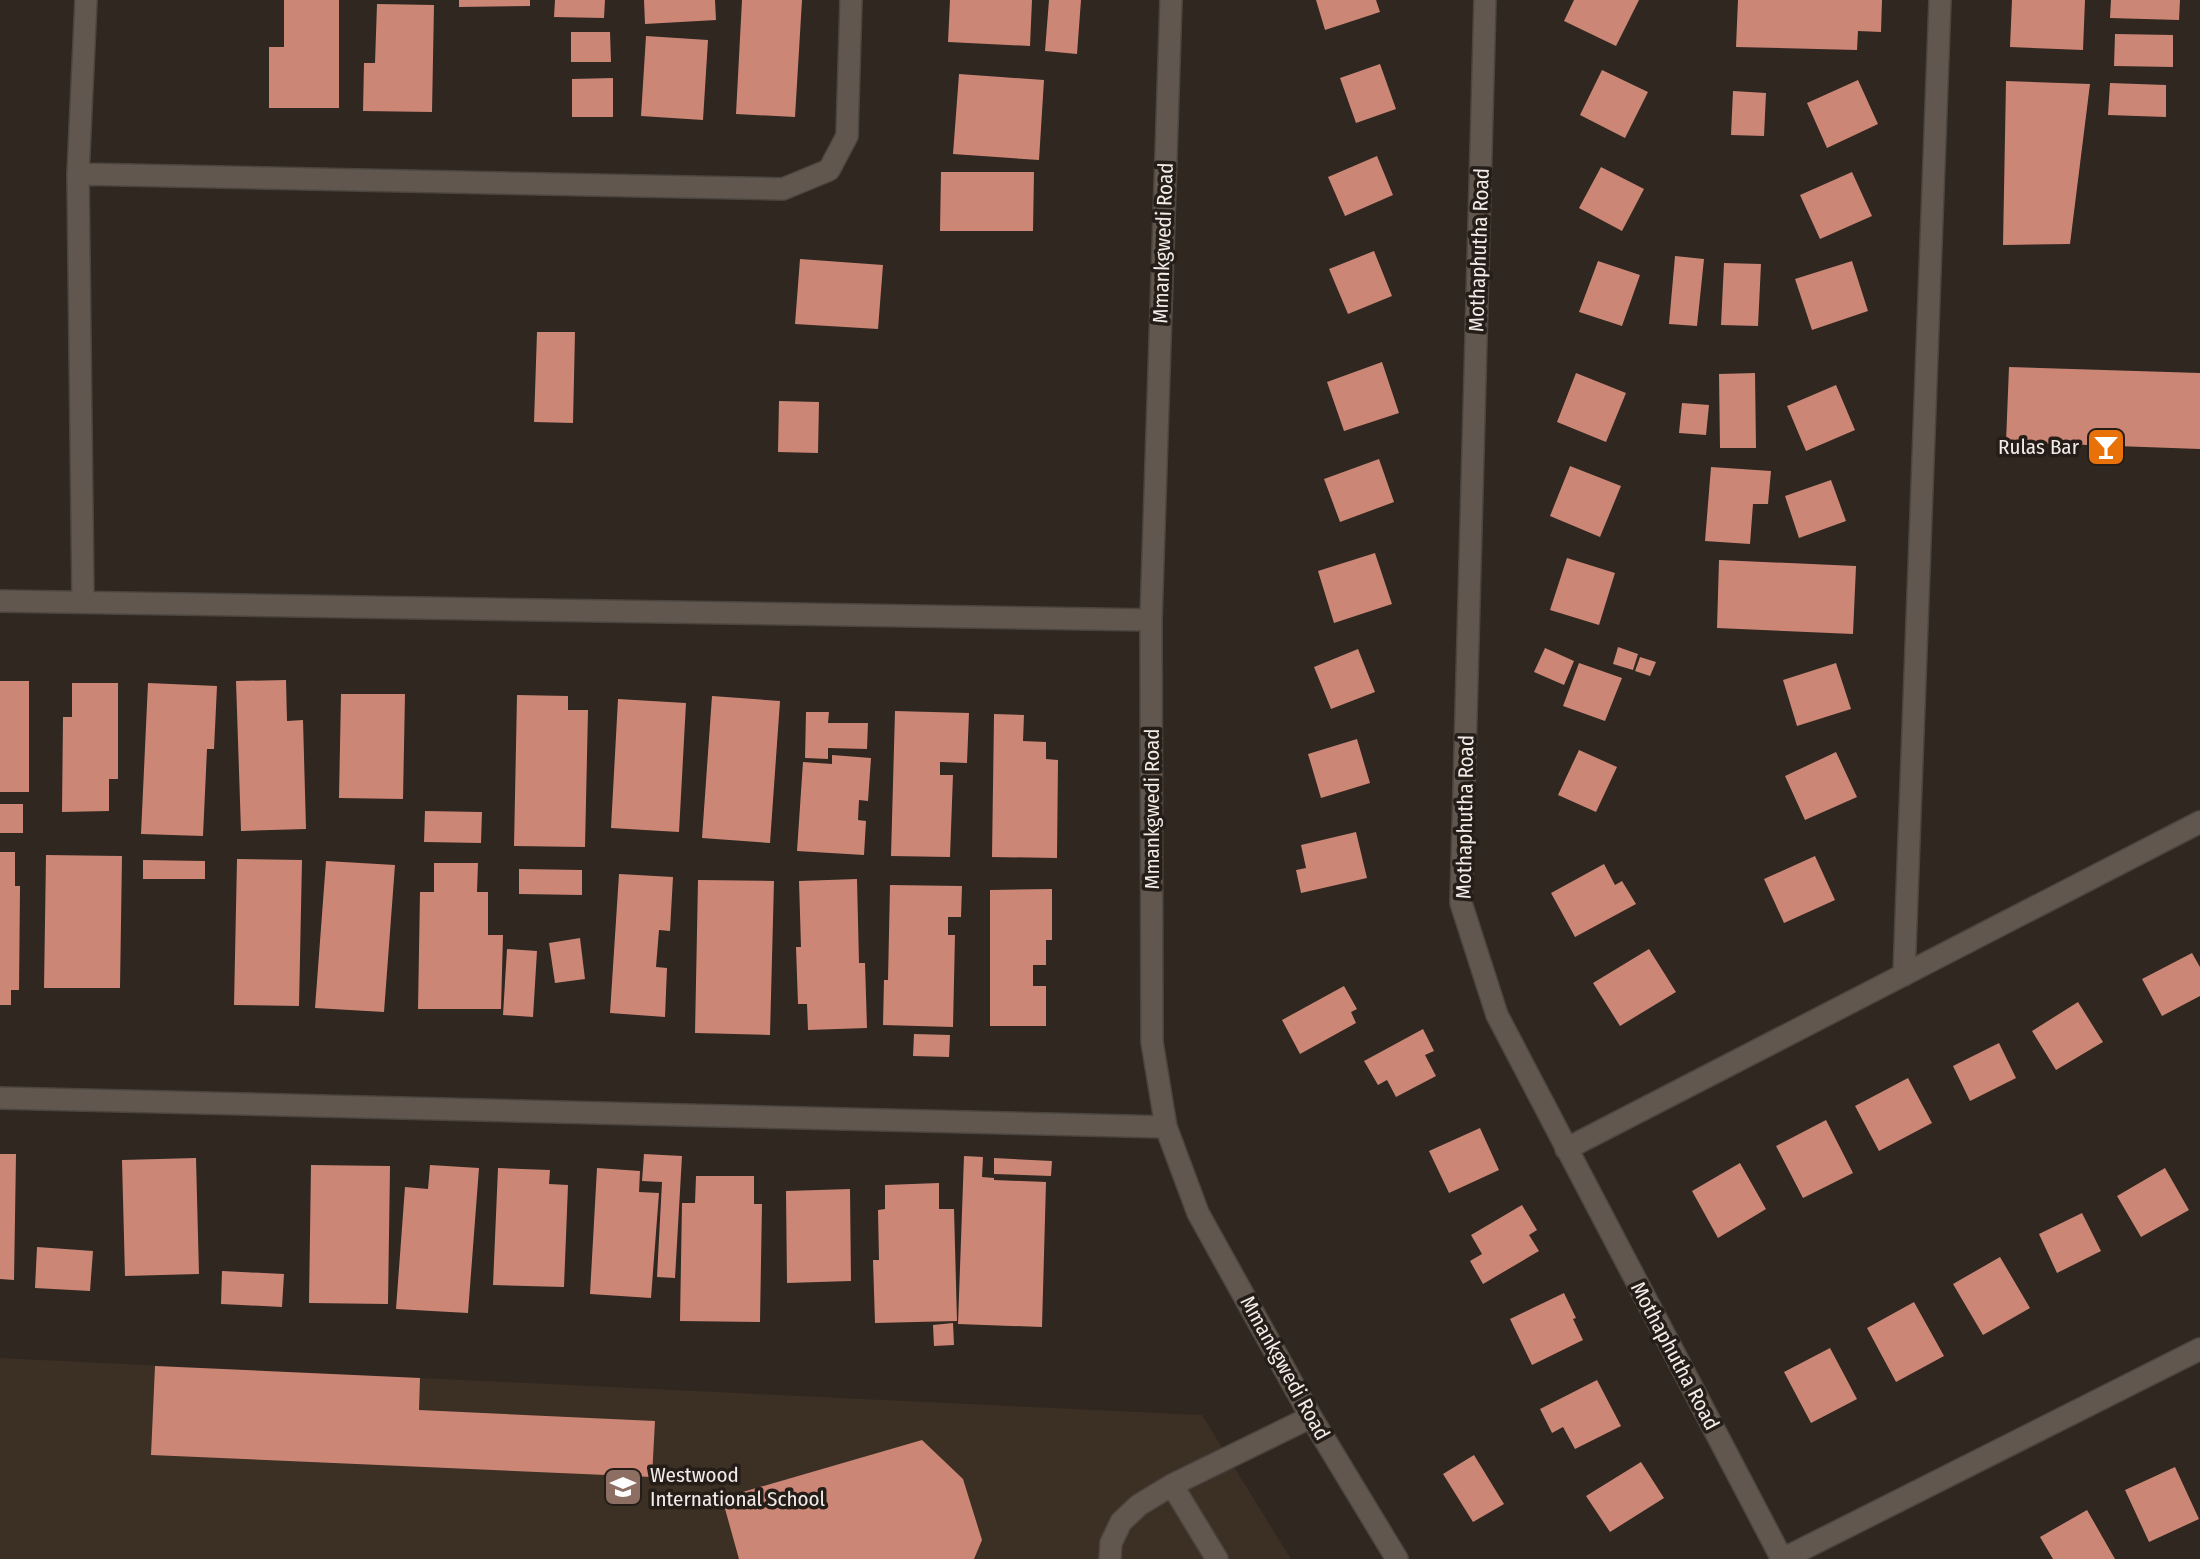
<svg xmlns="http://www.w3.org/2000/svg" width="2200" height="1559" font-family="'Fira Sans Condensed',sans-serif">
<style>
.built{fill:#3c2f24}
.building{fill:#cc8676}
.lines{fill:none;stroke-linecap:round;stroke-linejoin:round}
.minor-casing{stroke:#4c453f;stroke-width:24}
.minor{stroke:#61574f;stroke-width:21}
.labels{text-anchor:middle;stroke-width:7;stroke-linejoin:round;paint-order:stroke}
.street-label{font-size:21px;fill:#f2ece8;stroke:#251d17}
.poi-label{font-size:21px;fill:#f2ece8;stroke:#251d17;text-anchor:end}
</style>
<rect width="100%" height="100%" fill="#2f2720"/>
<path class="built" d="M0 1358 1202 1415 1291 1559H0Z"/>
<path class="building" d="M284 0H339V108H269V47H284Z
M459 0H530V6L459 7Z
M555 0H605L604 18 554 17Z
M644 0H715L716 20 645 24Z
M742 0H802L795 117 736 114Z
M950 0H1032L1030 46 948 42Z
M1049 0H1081L1077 54 1045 51Z
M1316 0H1376L1380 12 1325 30Z
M1574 0H1639L1616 46 1564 21Z
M1738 0H1882L1881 32 1858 31 1857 50 1736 47Z
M2012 0H2085L2083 50 2010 47Z
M2111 0H2180L2179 20 2110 18Z
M377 4 434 5 432 112 363 111 364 63H375Z
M571 32H610L611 62H571Z
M2115 34 2173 35V67L2114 66Z
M646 36 708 40 703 120 641 116Z
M1380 64 1396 109 1356 123 1340 78Z
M1602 70 1648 92 1625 138 1580 115Z
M959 74 1044 80 1039 160 953 154Z
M613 78V117H572V79Z
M1858 80 1878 124 1827 148 1807 103Z
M2006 81 2090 84 2070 244 2003 245Z
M2110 83 2166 85V117L2108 115Z
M1733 91 1766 93 1764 136 1731 135Z
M1377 156 1393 195 1345 216 1328 177Z
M1601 167 1644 189 1622 231 1579 208Z
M941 172H1034L1033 231H940Z
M1852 172 1872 216 1820 239 1800 195Z
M1374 251 1392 296 1348 314 1329 269Z
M1675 256 1704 259 1697 326 1669 324Z
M800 259 883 265 878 329 795 324Z
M1598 261 1640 275 1622 326 1579 312Z
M1852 261 1868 311 1812 330 1795 279Z
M1724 263 1761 264 1758 326 1721 325Z
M537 332H575L573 423 534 422Z
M1382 362 1399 413 1344 431 1327 382Z
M2009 367 2200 373V449L2006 442Z
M1576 373 1626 393 1606 442 1557 422Z
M1755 373 1756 448H1720L1719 374Z
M1836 385 1855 430 1806 451 1787 406Z
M779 401 819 402 818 453 778 452Z
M1682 403 1709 405 1706 435 1679 433Z
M1379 459 1394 502 1340 522 1324 479Z
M1570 466 1621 486 1600 537 1550 516Z
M1711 467 1771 471 1768 504H1753L1750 544 1705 541Z
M1831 480 1846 521 1799 538 1785 496Z
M1375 553 1392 604 1334 623 1318 571Z
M1567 558 1615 573 1599 625 1550 610Z
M1719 560 1856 566 1853 634 1717 628Z
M1618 647 1638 654 1633 670 1613 664Z
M1545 648 1574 661 1564 685 1534 672Z
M1358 649 1375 692 1331 709 1314 667Z
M1640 657 1656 662 1650 676 1635 671Z
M1579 663 1622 678 1605 721 1563 706Z
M1836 663 1851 709 1797 726 1783 680Z
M286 680 287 721 303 720 306 829 241 831 236 681Z
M0 681H29V792H0Z
M72 683H118V779H109V811L62 812 63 717H72Z
M148 683 217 686 214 749H207L203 836 141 834Z
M341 694H405L403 799 339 798Z
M517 695 568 696V710H588L585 847 514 846Z
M712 696 780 701 770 843 702 838Z
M618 699 686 703 679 832 611 828Z
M895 711 969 713 967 763 940 762V775H953L950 857 891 856Z
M806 712H829L828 723H868L867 749 828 748V759L805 758Z
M994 714 1024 715 1023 741 1046 742V759L1058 760 1057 858 992 857Z
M1357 739 1370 783 1321 798 1308 754Z
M1579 750 1617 767 1596 812 1558 795Z
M1836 752 1857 797 1805 820 1785 776Z
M832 755 871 758 868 801 859 800 858 820 866 821 864 855 797 851 803 762 832 764Z
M0 804H23V833H0Z
M425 811 482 812 481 843 424 842Z
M1356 832 1367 878 1301 893 1296 870 1306 868 1301 845Z
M0 852H15V886H20L19 990H11V1005H0Z
M46 855 122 856 120 988H44Z
M1815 856 1835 900 1784 923 1764 879Z
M237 859 302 860 299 1006 234 1005Z
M143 860 205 861V879H143Z
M326 861 395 865 384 1012 315 1008Z
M434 863H478L477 892H488V935H503L501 1009H418L420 892H434Z
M1604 864 1615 885 1622 881 1636 904 1575 937 1551 893Z
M519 869 582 870V895L519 894Z
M619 874 673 877 670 931 659 930 656 967 667 968 665 1017 610 1013Z
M857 879 859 963H865L867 1028 808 1030 807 1004H798L796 947H801L799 881Z
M698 880 774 881 770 1035 695 1033Z
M890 885 962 886 961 917H948V935H955L953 1027 883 1025 884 980H888Z
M1052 889V940H1046V965H1033V986H1046V1026H990V890Z
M580 938 585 979 555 983 549 943Z
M507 949 537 951 533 1017 503 1015Z
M1649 949 1676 992 1620 1026 1593 983Z
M2192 953 2200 967V996L2162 1016 2142 979Z
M1344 986 1357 1009 1351 1012 1356 1023 1300 1054 1282 1020Z
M2078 1002 2103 1042 2056 1070 2032 1031Z
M1423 1029 1434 1051 1425 1055 1436 1076 1396 1097 1387 1080 1378 1085 1364 1061Z
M914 1034 950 1035 949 1057 913 1056Z
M1999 1043 2016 1078 1970 1101 1953 1066Z
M1908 1078 1932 1123 1879 1151 1855 1106Z
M1826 1120 1853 1173 1803 1198 1776 1146Z
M1480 1128 1499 1170 1449 1193 1429 1151Z
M0 1154H16L14 1280 0 1279Z
M644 1154 682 1156 675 1278 657 1277 662 1182 642 1181Z
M964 1156 983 1157 982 1177 994 1178V1180L1046 1182 1042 1327 958 1324Z
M196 1158 199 1274 125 1276 122 1160Z
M994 1158 1052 1161 1051 1176 994 1174Z
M1740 1163 1766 1209 1718 1238 1692 1191Z
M311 1165 390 1166 388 1304 309 1303Z
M430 1165 479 1168 468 1313 396 1309 405 1187 428 1189Z
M498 1168 550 1170 549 1184 568 1185 564 1287 493 1285Z
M597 1168 640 1171 639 1192 659 1193 651 1298 590 1294Z
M2165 1168 2189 1210 2141 1237 2117 1196Z
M696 1176H754V1204H762L760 1322 680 1321 682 1203H695Z
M939 1183V1209H954L957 1321 875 1323 873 1260H879L878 1210 885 1209V1185Z
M850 1189 851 1281 787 1283 786 1191Z
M1522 1205 1537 1230 1529 1235 1539 1251 1483 1284 1470 1261 1482 1254 1471 1235Z
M2082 1213 2101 1251 2057 1273 2039 1234Z
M37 1247 93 1251 90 1291 35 1288Z
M2000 1257 2030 1308 1983 1335 1953 1284Z
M222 1271 284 1274 282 1307 221 1304Z
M1564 1293 1576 1318 1573 1319 1583 1340 1532 1365 1510 1319Z
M1914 1302 1944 1356 1896 1382 1867 1328Z
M953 1323 954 1345 934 1346 933 1325Z
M1830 1348 1857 1399 1811 1423 1784 1372Z
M155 1366 420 1378 419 1410 655 1421 652 1477 151 1455Z
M1597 1380 1621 1426 1575 1449 1563 1427 1552 1433 1540 1409Z
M922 1440 963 1479 982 1540 974 1559H739L722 1498Z
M1474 1455 1504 1504 1473 1522 1443 1474Z
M1641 1462 1664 1498 1610 1532 1586 1496Z
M2175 1467 2199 1519 2149 1542 2125 1490Z
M2087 1510 2115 1559H2053L2040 1537Z"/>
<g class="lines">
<defs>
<path id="minor" d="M1171 0 1151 620 1152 1042 1166 1127 1198 1213 1311 1417 1397 1559
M1485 0 1461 903 1497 1015 1782 1559
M78 174 783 189 829 170 847 136 851 0
M0 601 1151 620
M83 601 78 174 86 0
M1904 975 1940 0
M0 1098 1166 1127
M1566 1149 2200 822
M1172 1485 1217 1559
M1110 1559 1111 1543 1121 1522 1139 1505 1172 1485 1311 1417
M1783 1559 2200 1349"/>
</defs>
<use href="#minor" class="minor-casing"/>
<use href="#minor" class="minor"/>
</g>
<defs>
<symbol id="bar-square" viewBox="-11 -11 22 22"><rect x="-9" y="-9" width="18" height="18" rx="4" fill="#e8710a" stroke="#251d17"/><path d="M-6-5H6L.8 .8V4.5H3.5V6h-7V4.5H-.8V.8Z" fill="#fff"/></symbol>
<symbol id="school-square" viewBox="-11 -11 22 22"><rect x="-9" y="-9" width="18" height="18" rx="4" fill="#8d6e63" stroke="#251d17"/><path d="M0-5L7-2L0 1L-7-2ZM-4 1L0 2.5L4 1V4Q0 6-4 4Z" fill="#fff"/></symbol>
</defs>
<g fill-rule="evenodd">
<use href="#bar-square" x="2084" y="425" width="44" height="44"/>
<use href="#school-square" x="601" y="1465" width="44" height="44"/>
</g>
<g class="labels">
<g class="street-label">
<text transform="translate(1163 243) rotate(-88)" y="7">Mmankgwedi Road</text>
<text transform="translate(1479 250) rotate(-88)" y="7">Mothaphutha Road</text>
<text transform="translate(1152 809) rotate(-90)" y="7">Mmankgwedi Road</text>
<text transform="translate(1465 817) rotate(-89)" y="7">Mothaphutha Road</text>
<text transform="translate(1675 1356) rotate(62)" y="7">Mothaphutha Road</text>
<text transform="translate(1285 1368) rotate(61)" y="7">Mmankgwedi Road</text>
</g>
<g class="poi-label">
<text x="2079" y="454">Rulas Bar</text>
<text x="650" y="1482" text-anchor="start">Westwood<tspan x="650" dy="24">International School</tspan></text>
</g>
</g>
</svg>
